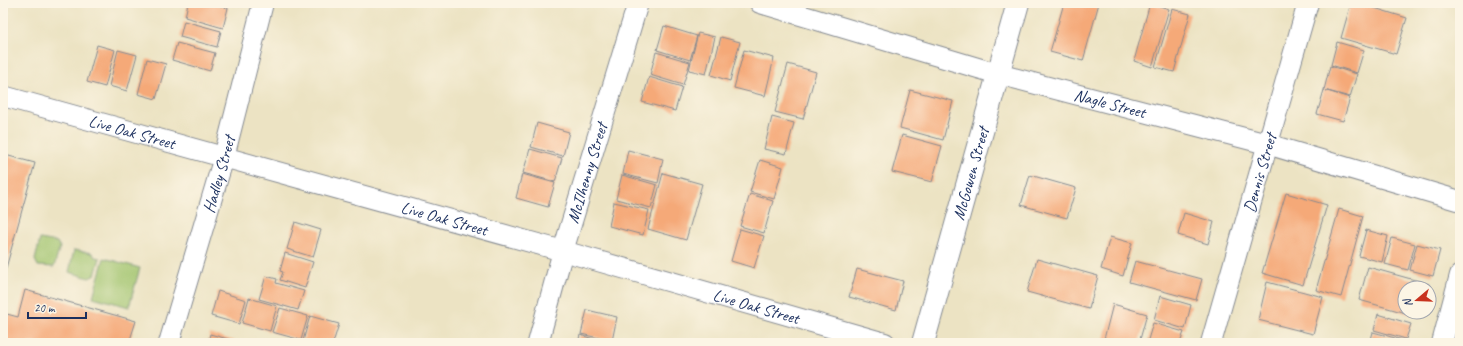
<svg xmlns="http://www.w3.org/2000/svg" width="1463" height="346" font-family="Caveat,sans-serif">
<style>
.green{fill:#a3c56f;stroke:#5f7a66}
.building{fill:#f5a978}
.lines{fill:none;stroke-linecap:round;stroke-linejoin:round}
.minor-casing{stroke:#848990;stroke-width:22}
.tertiary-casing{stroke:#848990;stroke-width:24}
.minor{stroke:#fff;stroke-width:20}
.tertiary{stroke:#fff;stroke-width:22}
.labels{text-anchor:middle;stroke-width:4;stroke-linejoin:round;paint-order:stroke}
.street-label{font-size:17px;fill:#1b2f5e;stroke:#fcf5e5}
</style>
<rect width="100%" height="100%" fill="#fcf5e5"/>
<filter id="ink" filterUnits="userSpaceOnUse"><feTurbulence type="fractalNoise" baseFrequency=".025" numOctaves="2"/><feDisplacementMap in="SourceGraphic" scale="8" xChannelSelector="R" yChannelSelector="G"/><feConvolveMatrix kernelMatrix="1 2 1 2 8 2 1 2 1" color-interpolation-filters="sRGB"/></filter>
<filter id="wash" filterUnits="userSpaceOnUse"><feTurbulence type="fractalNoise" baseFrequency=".012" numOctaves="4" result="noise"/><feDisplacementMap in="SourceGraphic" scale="16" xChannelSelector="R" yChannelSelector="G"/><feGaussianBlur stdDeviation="0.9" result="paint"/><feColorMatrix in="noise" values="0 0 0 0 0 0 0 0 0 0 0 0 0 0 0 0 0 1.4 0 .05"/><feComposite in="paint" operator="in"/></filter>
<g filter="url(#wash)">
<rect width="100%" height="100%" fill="#ece3c3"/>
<path class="green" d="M40 239 57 242 60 247 54 267 38 266 35 260Z
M74 250 92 253 95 257 100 258 95 275 89 278 69 272Z
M104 258 140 268 129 307 93 297Z"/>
<g id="blocks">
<path class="building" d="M188 3H210L228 8 223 28 185 17Z
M1064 3H1099L1083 61 1050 52Z
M1150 3 1169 9 1152 67 1134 61Z
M1351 3H1358L1407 18 1396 54 1341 38Z
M1172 9 1190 14 1174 72 1155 67Z
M184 21 221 31 217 47 180 37Z
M664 26 697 36 690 60 657 50Z
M698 33 715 37 706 74 689 70Z
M721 37 740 42 730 81 711 75Z
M1337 42 1364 50 1357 73 1331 65Z
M177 43 215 53 210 71 172 60Z
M97 45 115 50 105 87 87 82Z
M118 50 137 55 127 91 109 86Z
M744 50 774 58 765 96 734 88Z
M656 52 690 62 683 85 650 75Z
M147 59 166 64 156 99 138 94Z
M788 64 816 72 803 119 775 112Z
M1330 66 1357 74 1350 97 1324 90Z
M649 77 682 87 675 111 642 102Z
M910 90 953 101 943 140 900 128Z
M1324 90 1350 98 1343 121 1317 114Z
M772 117 794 123 786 154 764 149Z
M537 123 569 132 563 156 531 147Z
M902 135 942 146 932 182 892 172Z
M530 149 562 158 555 182 523 173Z
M628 150 663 159 658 183 623 174Z
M3 152 5 155 35 163 3 279Z
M760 160 783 167 774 199 750 192Z
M663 173 702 184 686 240 648 229Z
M522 174 555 183 548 207 516 198Z
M622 175 657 185 651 208 616 199Z
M1030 175 1076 188 1067 218 1021 205Z
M1286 193 1327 205 1303 285 1262 273Z
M750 194 773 201 764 233 740 226Z
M614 202 649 210 643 235 609 226Z
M1339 209 1363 216 1341 297 1316 290Z
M1184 213 1214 222 1208 244 1178 235Z
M295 222 321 230 313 257 287 249Z
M740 229 764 236 754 268 731 261Z
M1366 230 1388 236 1382 262 1359 256Z
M1110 237 1132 243 1123 276 1101 269Z
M1392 238 1415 244 1408 270 1385 264Z
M1417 244 1440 250 1433 276 1410 270Z
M285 253 313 262 305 288 280 280 283 272 280 271Z
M1037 259 1098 276 1089 309 1027 292Z
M1135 261 1202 279 1196 300 1129 282Z
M1368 267 1429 284 1428 288H1405V312H1422L1420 317 1359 300Z
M857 269 903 281 896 310 849 297Z
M266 276 277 279 276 283 304 291 298 310 259 299Z
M1267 282 1323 297 1313 334 1258 320Z
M25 290 136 321 129 343H3V313L18 317Z
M218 291 246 300 239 324 211 316Z
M1160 296 1191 305 1185 329 1154 320Z
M249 298 277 306 270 331 242 323Z
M1113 304 1147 314 1139 343H1103Z
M280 308 308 316 301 340 272 332Z
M587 310 617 317 612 341 581 334Z
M1378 314 1411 324 1406 339 1374 330Z
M310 316 339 324 333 343H311L303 341Z
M1153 323 1184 332 1180 343H1147Z
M1373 332 1406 341V343H1370Z
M210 334 242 343H208Z
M580 335 607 343H578Z"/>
</g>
</g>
<g filter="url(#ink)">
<use href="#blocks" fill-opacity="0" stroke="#848990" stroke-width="1"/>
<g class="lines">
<defs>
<g id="minor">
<path id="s1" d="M760 3 998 74 1267 144 1460 201"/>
<path id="s2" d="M3 96 563 251 885 343"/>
<path id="s3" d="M169 343 224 157 263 3"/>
<path id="s4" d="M538 343 563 251 638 3"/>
<path id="s5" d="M1211 343 1308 3"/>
<path d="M1442 343 1460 275"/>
</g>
<g id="tertiary">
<path id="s6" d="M923 343 1018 3"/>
</g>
</defs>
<use href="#minor" class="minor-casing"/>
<use href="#tertiary" class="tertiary-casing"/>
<use href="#minor" class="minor"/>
<use href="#tertiary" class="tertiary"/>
</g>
</g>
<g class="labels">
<g class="street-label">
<text dy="6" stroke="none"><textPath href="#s1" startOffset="364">Nagle Street</textPath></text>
<text dy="6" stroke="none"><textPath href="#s2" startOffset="134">Live Oak Street</textPath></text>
<text dy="6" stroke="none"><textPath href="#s4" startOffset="177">McIlhenny Street</textPath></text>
<text dy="6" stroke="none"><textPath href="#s6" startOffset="176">McGowen Street</textPath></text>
<text dy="6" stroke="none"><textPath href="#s5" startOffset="177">Dennis Street</textPath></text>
<text dy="6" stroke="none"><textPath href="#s3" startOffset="176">Hadley Street</textPath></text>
<text dy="6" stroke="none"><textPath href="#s2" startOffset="458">Live Oak Street</textPath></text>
<text dy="6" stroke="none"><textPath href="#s2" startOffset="782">Live Oak Street</textPath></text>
</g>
</g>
<rect width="1463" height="346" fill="none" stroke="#fcf5e5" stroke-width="16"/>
<g transform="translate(1417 300) rotate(251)"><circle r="19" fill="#fcf5e5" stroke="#a2a6af"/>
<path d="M0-3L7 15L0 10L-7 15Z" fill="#c8321e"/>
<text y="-6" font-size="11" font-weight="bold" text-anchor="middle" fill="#1b2f5e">N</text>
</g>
<path d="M28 312v6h58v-6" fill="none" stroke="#1b2f5e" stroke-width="2"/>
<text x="34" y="312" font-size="12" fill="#1b2f5e" stroke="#fcf5e5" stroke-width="3" paint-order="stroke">20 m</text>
</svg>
